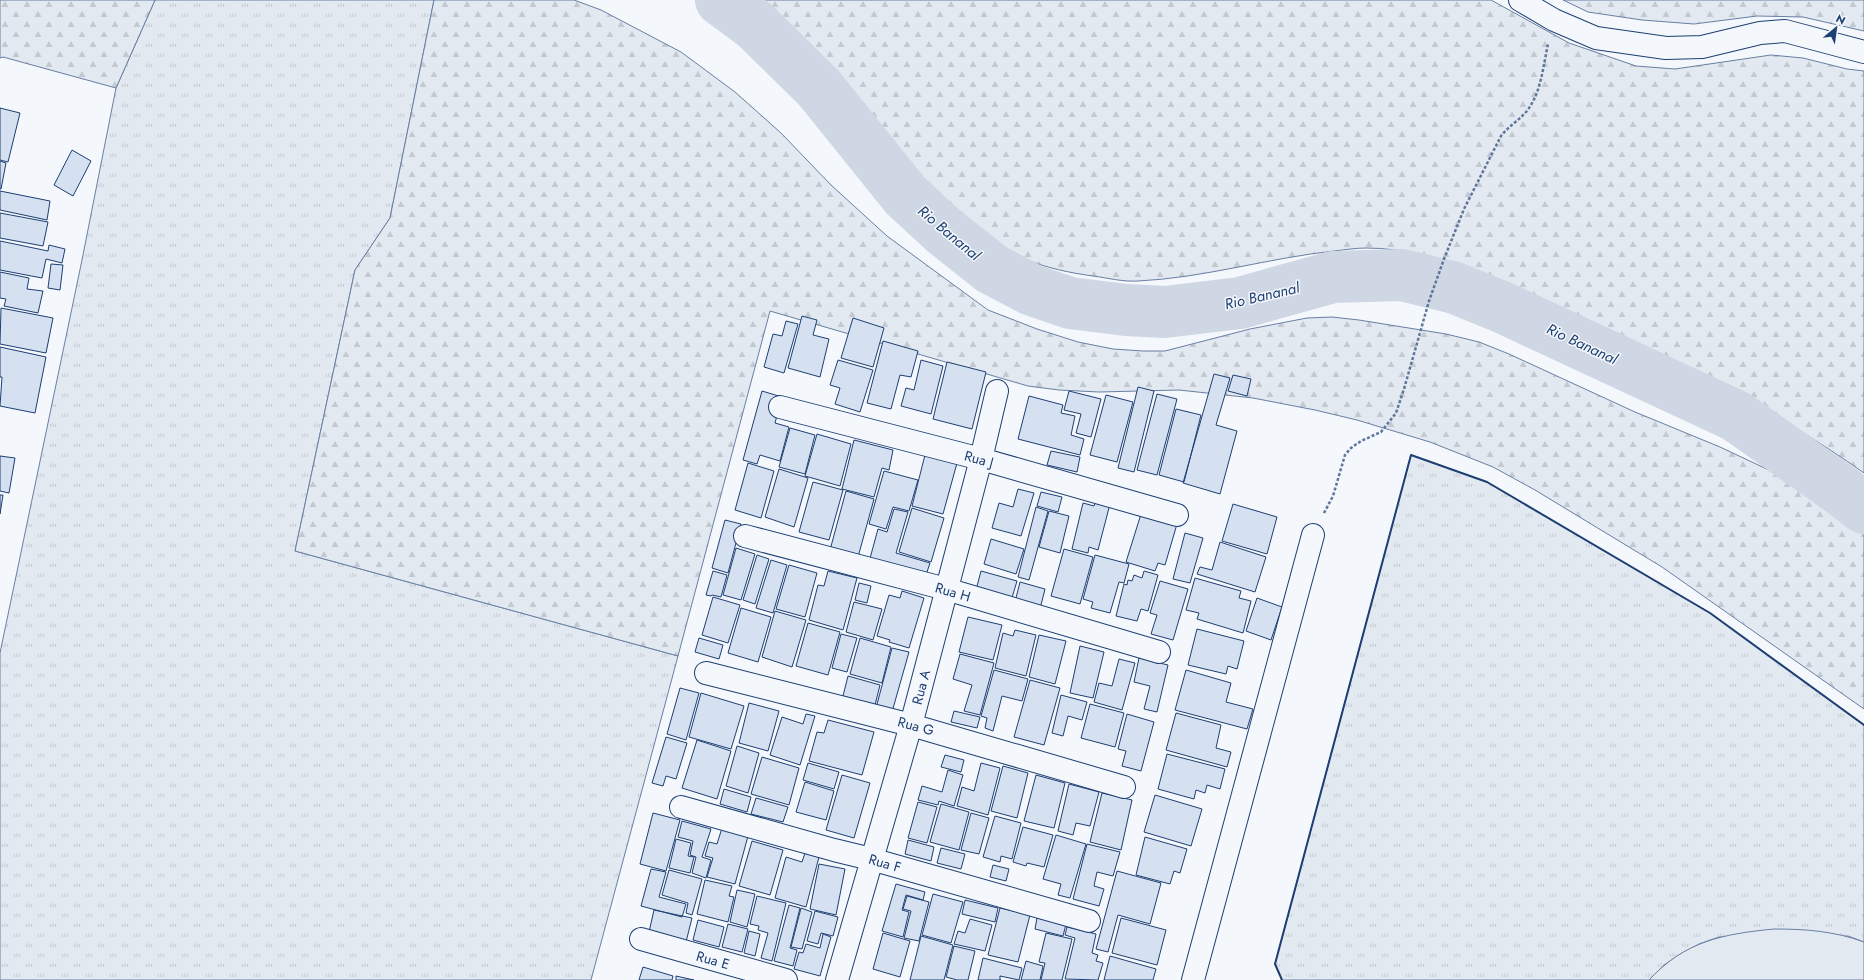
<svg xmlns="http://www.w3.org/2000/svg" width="1864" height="980" font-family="Jost,sans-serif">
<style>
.grass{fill:url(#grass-tufts);stroke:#687fa3}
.forest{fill:url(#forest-firs);stroke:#687fa3}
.pitch{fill:#e3e9f0;stroke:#687fa3}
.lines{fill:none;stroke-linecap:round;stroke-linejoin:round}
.river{stroke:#cfd7e4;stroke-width:52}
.building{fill:#d5e0f0;stroke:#1d3f73}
.minor-casing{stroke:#1d3f73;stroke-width:24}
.path{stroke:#5e769c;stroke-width:2.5;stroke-dasharray:3 2;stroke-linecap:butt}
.minor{stroke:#f4f7fb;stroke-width:22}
.wall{stroke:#1d3f73;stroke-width:2}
.labels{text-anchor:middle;stroke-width:3;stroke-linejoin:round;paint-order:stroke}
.street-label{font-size:14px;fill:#1d3f73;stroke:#f4f7fb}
.water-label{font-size:15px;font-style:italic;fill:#1d3f73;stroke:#f4f7fb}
</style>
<defs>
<pattern id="grass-tufts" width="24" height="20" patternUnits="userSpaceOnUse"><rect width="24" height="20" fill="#e3e9f0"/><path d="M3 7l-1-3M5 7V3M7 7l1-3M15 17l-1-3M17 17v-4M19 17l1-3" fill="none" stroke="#c2c9d1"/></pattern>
<pattern id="forest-firs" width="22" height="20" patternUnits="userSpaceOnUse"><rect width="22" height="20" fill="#e3e9f0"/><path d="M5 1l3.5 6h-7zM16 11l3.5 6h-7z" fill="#c2c9d1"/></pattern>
</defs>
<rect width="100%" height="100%" fill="#f4f7fb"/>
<path class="grass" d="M155 0H434L390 218 355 270 295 551 678 656 591 980H0V653L82 260 116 88Z
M1411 455 1487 482 1710 613 1864 725V942L1848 936 1719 937 1699 944 1679 955 1664 965 1649 980H1282L1275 964Z"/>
<path class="forest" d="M0 0H155L116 88 3 57 0 58Z
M434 0H574L601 10 681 52 735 92 781 133 831 185 887 236 988 310 1037 329 1078 342 1113 349 1143 351H1165L1250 329 1307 318 1332 317 1359 320 1446 334 1479 342 1509 354 1635 412 1720 447 1771 471 1801 487 1864 527V709L1662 567 1535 490 1493 467 1430 442 1357 420 1315 410 1253 398 1179 390 1099 392 1059 390 1028 386 770 311 678 656 295 551 355 270 390 218Z
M753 0H1491L1569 43 1636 66 1675 69 1771 55 1803 58 1847 69 1864 71V473C1775 410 1677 361 1578 316 1514 286 1437 248 1366 248 1355 248 1344 250 1334 251 1268 258 1204 278 1138 281 1123 282 1108 278 1093 276 1071 273 1046 268 1025 259 961 231 921 181 877 129 839 84 800 37 753 0Z
M1563 0H1864V31L1803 17 1757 16 1694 24 1642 20 1588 12Z"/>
<path class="pitch" d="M1774 929C1805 929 1834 931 1864 942V980H1649C1685 941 1723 934 1774 929Z"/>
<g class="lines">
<path class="river" d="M721 0 755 25 819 88 906 196 944 231 992 269 1032 290 1070 303 1126 310 1165 312 1240 303 1333 277 1402 275 1455 288 1504 308 1736 416 1841 490 1864 508"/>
</g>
<path class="building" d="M0 108 20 113 8 162 0 160Z
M72 150 91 161 73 196 54 185Z
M0 161 6 163 1 189H0Z
M0 191 50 201 47 220 0 210Z
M0 213 48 222 43 246 0 238Z
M0 241 48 251 49 245 65 249 62 263 46 259 42 278 0 270Z
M51 264 63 265 60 290 48 288Z
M0 272 29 278 27 289 43 291 38 313 4 306 6 299 0 298Z
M1 308 53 318 46 353 0 344Z
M802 316 817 320 813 335 829 339 820 377 788 368Z
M853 318 884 328 873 367 841 358Z
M786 321 798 324 784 373 764 367 773 334 782 336Z
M883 341 918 351 911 377 900 375 891 409 867 403Z
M0 347 46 357 35 413 0 406 2 377H0Z
M838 360 873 370 860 412 835 404 840 388 830 385Z
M921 360 943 366 931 414 901 406 906 388 914 390Z
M947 362 986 372 972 429 933 419Z
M1214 374 1230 378 1216 425 1237 431 1220 494 1183 483Z
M1233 375 1251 379 1247 396 1228 391Z
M1138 387 1154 391 1134 472 1118 468Z
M762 391 782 397 775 423 789 427 780 461 760 455 757 464 743 460Z
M1069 391 1101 399 1091 437 1076 433 1081 414 1064 410Z
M1157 394 1177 399 1157 475 1137 470Z
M1106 395 1133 402 1117 462 1090 455Z
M1029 396 1063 405 1061 413 1075 416 1071 435 1084 439 1080 455 1018 439Z
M1176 409 1201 415 1184 482 1159 475Z
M790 428 815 435 805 474 779 467Z
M817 434 851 444 840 486 805 476Z
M854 440 893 450 889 470 882 468 874 497 842 489Z
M1051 451 1080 457 1077 472 1047 465Z
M925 455 957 463 943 514 912 506Z
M0 456 15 458 9 493 0 491Z
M748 463 774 471 761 518 735 510Z
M779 469 808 478 794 527 765 517Z
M884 471 918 480 909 511 893 507 886 529 869 524Z
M813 482 843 490 829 540 799 532Z
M1018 489 1034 493 1021 536 992 528 999 503 1013 507Z
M846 491 874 499 858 557 830 550Z
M1041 492 1062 497 1058 512 1037 506Z
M0 495H3L0 514Z
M1096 500 1110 504 1098 550 1089 547 1088 553 1072 549 1083 503 1094 506Z
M1233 504 1277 517 1267 554 1222 541Z
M1036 507 1048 511 1029 580 1018 577Z
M912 508 944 518 931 562 899 552Z
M894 509 908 512 896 553 930 563 925 578 869 562 878 529 887 532Z
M1049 511 1069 516 1060 553 1039 547Z
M1141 514 1177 524 1165 565 1158 563 1155 571 1126 562Z
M725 520 741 524 728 573 712 568Z
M1185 533 1203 538 1190 583 1173 579Z
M991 539 1024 549 1016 574 984 564Z
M1220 542 1266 557 1255 592 1197 574 1200 567 1212 570Z
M736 548 755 554 741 600 723 595Z
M1064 549 1093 557 1080 604 1051 596Z
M757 555 769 559 755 604 743 600Z
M1095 555 1129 564 1124 583 1119 582 1110 613 1091 608 1093 602 1083 599Z
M771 560 787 565 773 613 756 608Z
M789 565 817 573 805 617 776 609Z
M713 571 727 575 721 597 712 595 711 596 706 595Z
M828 571 857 578 843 630 809 620 818 585 824 586Z
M981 571 1017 581 1011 601 976 590Z
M1144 571 1158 575 1148 611 1141 609 1137 621 1116 616 1124 584 1127 585 1128 580 1132 581 1134 575 1142 578Z
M1195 578 1241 591 1239 598 1251 601 1243 633 1197 619 1199 613 1186 610Z
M1160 581 1188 589 1173 640 1151 634 1157 615 1150 613Z
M1020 582 1045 589 1040 609 1015 602Z
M859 583 871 586 867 603 855 600Z
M902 591 924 598 909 648 889 642 890 640 877 636 889 595 900 598Z
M713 597 740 605 728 643 702 635Z
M1257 598 1282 607 1271 640 1246 631Z
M854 602 882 609 873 640 846 632Z
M741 608 771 617 758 662 728 653Z
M775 611 806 620 792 667 762 657Z
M968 617 1002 625 993 660 959 652Z
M808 623 840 632 828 675 796 666Z
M1197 629 1244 641 1237 669 1228 666 1226 674 1188 665Z
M1015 630 1036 635 1026 676 995 668 1003 633 1013 636Z
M841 634 857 638 847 672 832 668Z
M1039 635 1066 641 1055 684 1029 677Z
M699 638 723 645 719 659 695 652Z
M860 638 891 647 882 683 850 674Z
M1080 646 1104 652 1093 698 1070 693Z
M892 648 909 652 892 712 876 708Z
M960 654 994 663 980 715 964 711 972 685 953 679Z
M1139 658 1168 665 1157 712 1144 709 1150 686 1134 682Z
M1119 659 1135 663 1122 710 1094 702 1099 683 1112 686Z
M994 670 1028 679 1022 701 1002 696 993 731 985 728 987 718 981 716Z
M1186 670 1231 683 1226 702 1253 709 1247 729 1175 710Z
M848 676 880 685 875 705 843 696Z
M1030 680 1060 688 1044 745 1014 737Z
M680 688 699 693 686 740 667 734Z
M701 693 744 706 731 749 689 737Z
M1061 695 1087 702 1082 720 1068 716 1063 736 1052 733Z
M749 703 779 711 768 751 739 743Z
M1090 704 1124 713 1115 747 1081 738Z
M954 711 980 717 977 728 951 722Z
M1176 713 1221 725 1216 748 1231 752 1227 767 1166 750Z
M806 714 815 716 800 765 770 755 782 717 803 724Z
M1127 714 1154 722 1141 771 1122 766 1126 751 1118 749Z
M828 720 874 732 862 775 809 761 817 732 824 733Z
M666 737 687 743 676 779 666 776 663 786 652 783Z
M697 740 731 751 717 799 682 788Z
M737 746 759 753 748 793 726 786Z
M1167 754 1225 769 1220 789 1207 785 1205 793 1196 790 1194 799 1158 789Z
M945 755 964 760 961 772 941 767Z
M762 757 799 768 789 805 751 794Z
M808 763 839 772 834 789 803 780Z
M981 763 1000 768 988 815 957 806 962 787 974 791Z
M1003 766 1028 773 1017 818 991 811Z
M948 770 963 775 954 806 939 801 938 805 918 800 922 786 942 792Z
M842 775 870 783 854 838 826 830Z
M1036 775 1065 783 1054 828 1024 821Z
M805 782 834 791 826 820 796 812Z
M1069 784 1099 792 1090 826 1076 823 1073 835 1058 831Z
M724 789 751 797 747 812 720 804Z
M1102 793 1132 800 1121 850 1090 842Z
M1155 795 1202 809 1191 846 1144 832Z
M756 798 788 807 783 822 751 814Z
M918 802 937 807 927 843 908 838Z
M941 804 969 812 959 850 930 842Z
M653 813 680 820 666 871 640 864Z
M971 813 989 818 979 854 961 850Z
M995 816 1021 823 1012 859 1001 856 1000 862 983 857Z
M682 821 711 829 702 857 711 860 706 878 692 873 696 857 690 855 693 841 678 837Z
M1023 827 1053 835 1044 867 1027 863 1026 866 1013 862Z
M722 828 748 836 735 884 707 877 713 858 705 856 709 842 717 844Z
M1056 835 1086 844 1070 898 1058 895 1061 884 1043 879Z
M1145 837 1187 849 1180 873 1174 871 1170 884 1136 875Z
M676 839 691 843 688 856 694 857 690 873 669 868Z
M908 840 934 847 931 861 905 854Z
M752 841 783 850 770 895 739 886Z
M1087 844 1120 852 1113 876 1097 872 1094 886 1104 889 1099 906 1073 899Z
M941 848 965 854 961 869 937 863Z
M805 853 819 857 806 907 775 898 786 857 802 862Z
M819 864 845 869 836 915 810 909Z
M993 865 1009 869 1006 881 990 877Z
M651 869 666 872 659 897 686 904 682 917 641 906Z
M669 870 702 879 692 915 686 913 688 903 662 895Z
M1117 871 1161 883 1150 924 1118 915 1108 952 1096 949Z
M705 880 732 886 729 896 734 897 728 922 697 914Z
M896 884 925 892 923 900 906 895 902 910 909 912 903 937 882 931Z
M737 890 755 894 747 927 730 922Z
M933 894 963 902 951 943 922 935Z
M757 896 786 903 772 961 761 958 768 933 758 930 759 926 750 924Z
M907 896 929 902 919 941 904 938 911 911 903 909Z
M965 900 998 908 995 922 962 914Z
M789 905 800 908 790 948 797 950 793 966 774 961Z
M801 908 812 912 802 949 791 947Z
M1000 908 1030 915 1018 962 988 955Z
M654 910 692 918 686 942 649 932Z
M815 911 838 917 833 936 821 933 818 944 807 941Z
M1037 918 1054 922 1067 920 1063 936 1035 929Z
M1121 918 1166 930 1157 965 1112 953Z
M970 919 992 925 985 951 954 944 958 931 965 933Z
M698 920 724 927 719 947 693 940Z
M728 924 748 929 742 952 722 947Z
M1067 927 1096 934 1092 953 1098 955 1096 961 1103 963 1098 980 1065 979 1075 938 1065 935Z
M749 931 760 934 755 956 744 953Z
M883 933 910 941 900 977 873 969Z
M1046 933 1072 939 1062 980H1041L1045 963 1039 962Z
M823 934 831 937 820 976 794 969 799 952 803 953 806 944 820 948Z
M921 936 953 945 944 980H910Z
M954 946 975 951 968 980H957L946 977Z
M1110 956 1156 969 1153 980H1104Z
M983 958 1022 968 1019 980 1000 976V980H1001H978Z
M1026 961 1043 966 1040 980H1021Z
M643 967 673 976 672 980H639Z
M676 976 694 980H676Z"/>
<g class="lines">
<defs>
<path id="minor" d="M1520 0 1554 20 1596 38 1666 48 1702 47 1760 33 1785 31 1864 52
M780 407 981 459 1177 515
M745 536 946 589 1159 652
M706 673 911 725 1124 787
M681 807 834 850 871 859 1089 921
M641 939 786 980
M837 980 911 725 981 459 997 391
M1193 980 1313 535"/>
</defs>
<use href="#minor" class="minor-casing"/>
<path class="path" d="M1324 513 1333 496 1345 455 1351 448 1361 441 1381 432 1396 413 1404 389 1429 301 1444 259 1464 209 1501 136C1509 126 1518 121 1526 112 1541 94 1543 67 1548 44"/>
<use href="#minor" class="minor"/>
<path class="wall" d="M1282 980 1275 964 1411 455 1487 482 1710 613 1864 725"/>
</g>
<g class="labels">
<g class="street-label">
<text transform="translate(979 459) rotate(15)" y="5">Rua J</text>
<text transform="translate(953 592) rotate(16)" y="5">Rua H</text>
<text transform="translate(921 687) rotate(-75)" y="5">Rua A</text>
<text transform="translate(916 726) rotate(15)" y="5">Rua G</text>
<text transform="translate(885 863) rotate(16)" y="5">Rua F</text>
<text transform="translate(713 960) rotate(16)" y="5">Rua E</text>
</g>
<g class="water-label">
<text transform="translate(949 233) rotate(40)" y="5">Rio Bananal</text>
<text transform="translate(1262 296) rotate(-13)" y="5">Rio Bananal</text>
<text transform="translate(1582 344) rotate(25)" y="5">Rio Bananal</text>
</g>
</g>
<g transform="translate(1836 28) rotate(29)" stroke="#f4f7fb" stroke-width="3" paint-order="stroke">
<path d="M0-3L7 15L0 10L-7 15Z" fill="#1d3f73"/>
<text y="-6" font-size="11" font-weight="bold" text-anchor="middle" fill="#1d3f73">N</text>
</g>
</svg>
